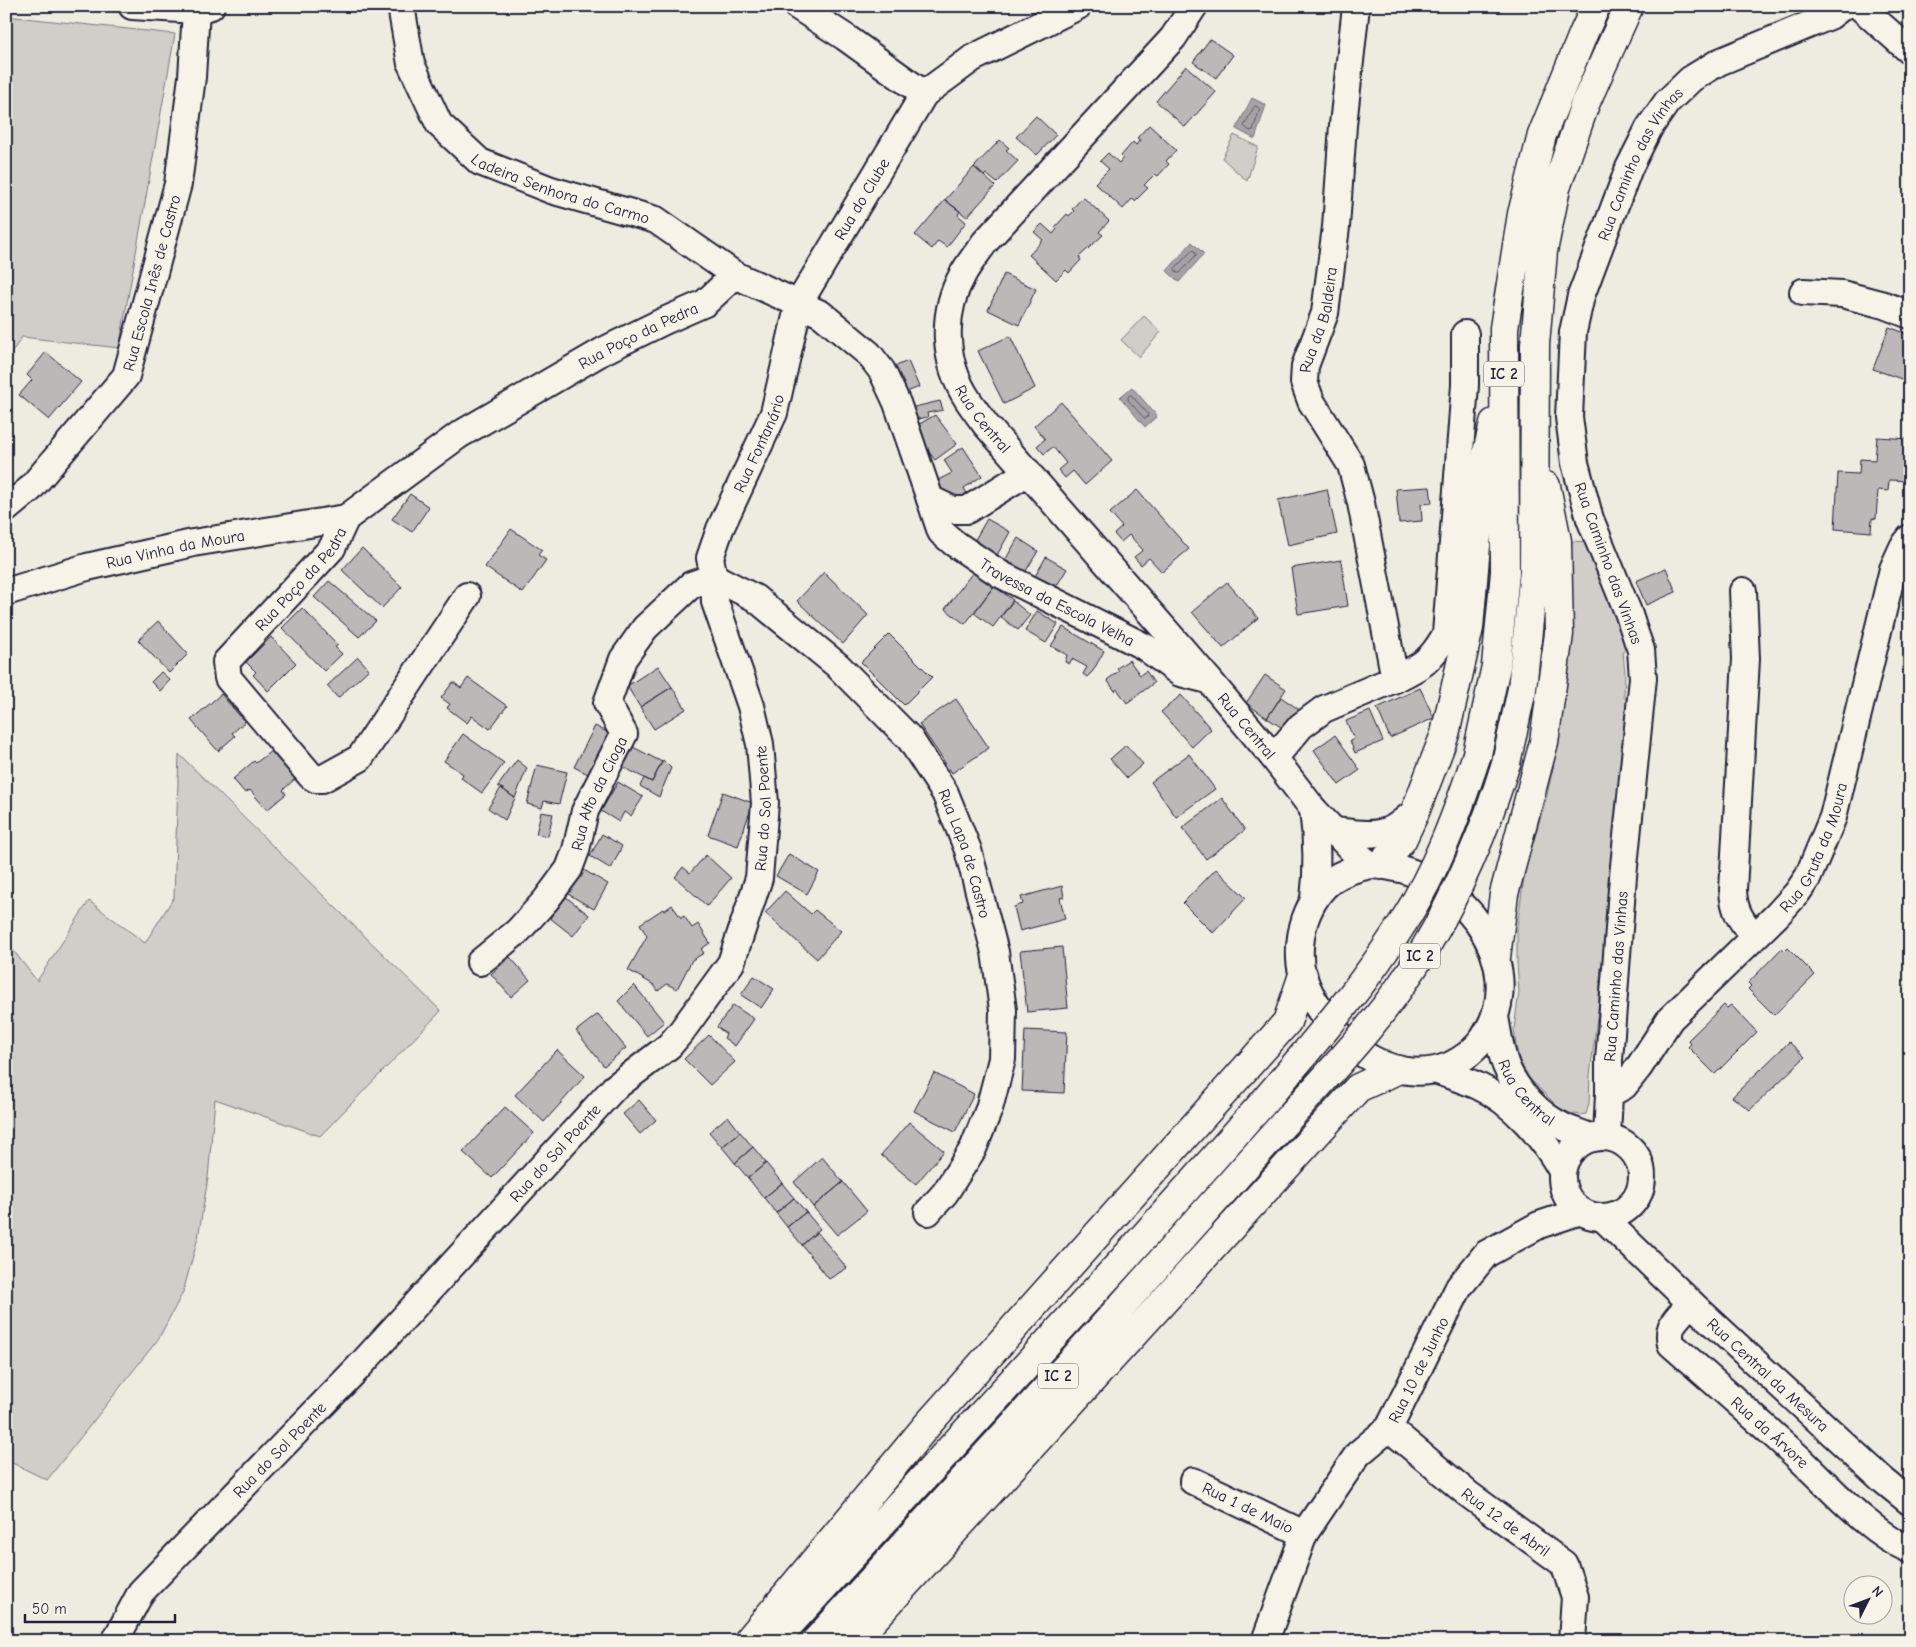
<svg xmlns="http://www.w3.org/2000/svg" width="1916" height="1647" font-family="'Comic Neue',sans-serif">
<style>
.green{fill:#d1cdc9;stroke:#7a7882}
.water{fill:#a6a3a6;stroke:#716f7b}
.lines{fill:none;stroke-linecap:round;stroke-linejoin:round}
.shore{stroke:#575666;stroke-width:1}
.building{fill:#bbb8b7;stroke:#22223b}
.minor-casing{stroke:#22223b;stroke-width:30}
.highway-casing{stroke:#22223b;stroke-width:31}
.minor{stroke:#f7f3e8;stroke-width:26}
.highway{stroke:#f7f3e8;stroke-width:28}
.highway-bridge-casing{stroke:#22223b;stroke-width:31;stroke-linecap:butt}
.highway-bridge{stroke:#f7f3e8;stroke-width:28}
.labels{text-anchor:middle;stroke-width:4;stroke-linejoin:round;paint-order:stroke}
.shield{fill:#f7f3e8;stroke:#62616f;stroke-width:1}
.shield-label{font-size:15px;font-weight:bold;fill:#22223b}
.street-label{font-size:16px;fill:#22223b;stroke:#f7f3e8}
</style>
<rect width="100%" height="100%" fill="#eeebe1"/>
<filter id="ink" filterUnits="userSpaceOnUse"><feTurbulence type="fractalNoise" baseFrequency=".02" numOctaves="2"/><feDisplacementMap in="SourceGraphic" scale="10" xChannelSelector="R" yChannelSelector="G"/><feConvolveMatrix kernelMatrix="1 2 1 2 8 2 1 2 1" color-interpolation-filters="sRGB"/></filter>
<g filter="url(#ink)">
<path class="green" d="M6 16 175 34 119 348 22 337 6 361Z
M1234 135 1258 147 1247 181 1222 158Z
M1144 316 1161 332 1139 357 1121 340Z
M1570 541 1589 542 1629 644 1623 651 1625 674 1624 697 1631 703 1608 963 1601 966 1598 1010 1590 1075 1589 1104 1586 1114 1580 1115 1570 1113 1558 1107 1530 1079 1520 1062 1516 1046 1514 1029 1519 992 1517 963V926L1525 871 1547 795 1558 744 1565 693Z
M179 754 441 1011 320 1136 215 1099 208 1178 198 1238 183 1292 159 1338 47 1480 6 1460V941L37 981 89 901 145 943 174 897Z"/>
<path class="water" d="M1252 98 1266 105 1255 139 1236 129Z
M1192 242 1204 254 1179 282 1167 271Z
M1132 387 1157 416 1145 427 1120 397Z"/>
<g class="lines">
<path class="shore" d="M1256 106 1260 109 1253 130 1250 131 1244 126 1254 107Z
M1193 250 1196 253V255L1180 273H1177L1175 269Z
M1131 395 1148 414 1147 418H1144L1128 400V397Z"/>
</g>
<path class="building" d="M1210 39 1233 55 1216 78 1193 62Z
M1186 66 1216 92 1185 127 1156 101Z
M1036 116 1056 135 1037 155 1016 137Z
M1149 125 1176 150 1166 161 1169 164 1158 176 1155 174 1144 185 1148 188 1135 201 1132 199 1123 209 1095 183 1109 169 1100 161 1108 153 1119 163 1123 158 1121 156 1133 142 1136 145 1140 140 1137 138Z
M1000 140 1009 148 1006 150 1018 161 997 183 986 174 984 176 974 167Z
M974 167 995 186 967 217 945 200Z
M1083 197 1109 221 1099 232 1103 235 1079 257 1081 260 1069 273 1066 270 1056 280 1029 255 1043 240 1034 232 1042 224 1053 234 1057 229 1055 227 1067 214 1069 216 1074 211 1072 209Z
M945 200 960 211 958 215 966 222 947 247 938 241 932 249 915 235Z
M1004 274 1036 289 1019 325 988 310Z
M1889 327 1910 335V382L1873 369Z
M1010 336 1035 388 1004 404 978 351Z
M46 352 81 382 49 420 19 395 32 380 27 375Z
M908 361 919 387 899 395 891 368Z
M940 401 943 410 927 413 928 417 913 420 906 409Z
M1061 402 1112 461 1085 485 1073 471 1065 478 1058 470 1066 463 1053 447 1044 454 1037 446 1045 439 1034 426Z
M935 415 957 444 935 460 920 440 916 426Z
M1877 437 1910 439V481L1889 480 1888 491 1878 490 1876 519 1872 518 1871 532 1835 529 1838 473 1859 474 1860 459 1875 460Z
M963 447 982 476 964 488 970 499H943L932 483 952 473 944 460Z
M1430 487 1432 503 1421 504 1422 521 1399 523 1396 489Z
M1327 489 1337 534 1288 545 1278 500Z
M1137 490 1189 549 1162 572 1149 558 1141 565 1134 557 1143 550 1129 535 1121 542 1114 534 1122 527 1110 513Z
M410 494 429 507 412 532 392 519Z
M987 519 1010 532 996 557 973 543Z
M511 529 542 550 538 555 546 560 523 593 485 567Z
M1018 538 1038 551 1024 574 1004 562Z
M362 548 402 587 382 608 342 570Z
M1046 557 1067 569 1054 590 1034 578Z
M1341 560 1348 606 1298 614 1291 568Z
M1666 568 1676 592 1646 605 1636 581Z
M824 572 868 615 843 644 797 601Z
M973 572 994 586 965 624 945 609Z
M329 581 376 621 359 637 314 597Z
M1227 582 1258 618 1223 648 1192 612Z
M994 586 1013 600 993 627 974 613Z
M1013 601 1030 615 1018 630 1001 617Z
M302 608 338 645 335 647 342 654 324 671 282 628Z
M1037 611 1058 624 1046 643 1025 631Z
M158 621 188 654 169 673 138 640Z
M1063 627 1104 651 1093 671 1087 677 1083 674 1087 667 1072 659 1069 664 1065 662 1067 655 1051 646Z
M889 634 932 677 904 705 861 662Z
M271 637 296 663 268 691 253 675 256 672 246 662Z
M358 657 369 669 338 698 327 686Z
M1129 660 1140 675 1146 671 1154 683 1127 703 1117 689 1115 691 1107 680 1119 671 1117 668Z
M658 666 672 687 640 707 627 686Z
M161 672 170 680 160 691 151 682Z
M1265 675 1286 689 1267 718 1246 703Z
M468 678 507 706 490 729 472 716 467 723 447 708 450 704 441 698 453 682 461 688Z
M672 687 686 709 654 729 640 707Z
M1420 688 1434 718 1390 738 1377 708Z
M221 694 245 722 232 733 235 736 218 751 191 720Z
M1181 695 1211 729 1192 747 1161 712Z
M1281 697 1301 711 1287 731 1267 718Z
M956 699 989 748 952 773 919 724Z
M1370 711 1383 741 1355 753 1350 741 1354 739 1346 721Z
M595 726 611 734 596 778 574 767Z
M463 734 504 763 482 793 461 778 463 774 444 761Z
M1335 735 1360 770 1339 785 1314 750Z
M1126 745 1143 764 1127 778 1110 759Z
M633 747 662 762 652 782 623 767Z
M272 750 296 778 283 790 286 794 267 810 250 790 245 793 233 779 254 761 256 763Z
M1189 754 1215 789 1176 817 1151 782Z
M517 760 527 768 515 798 498 786Z
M663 760 671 768 659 797 640 786 644 778 652 782Z
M537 765 567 772 559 804 544 801 542 808 527 804Z
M618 782 643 797 631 816 624 812 619 822 601 811Z
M501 788 515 798 505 820 488 808Z
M723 792 753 803 738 846 708 835Z
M1222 798 1245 830 1206 859 1182 828Z
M541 812 553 814 548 836 536 834Z
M602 834 622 846 611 869 590 856Z
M789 854 819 872 807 894 776 876Z
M706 855 731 878 707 906 675 877 683 867 690 873Z
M582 869 608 884 594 909 568 894Z
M1216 869 1246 898 1213 933 1183 903Z
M1062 886 1064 897 1060 898 1065 919 1020 931 1014 907 1023 904 1021 897Z
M785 891 811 914 815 910 841 931 817 959 765 913Z
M566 897 589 915 573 936 550 918Z
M672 905 681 918 684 916 692 928 698 924 710 943 701 949 704 953 692 960 677 989 667 984 658 991 654 985 628 970 647 936 640 924 663 909 664 911Z
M1062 947 1068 1008 1027 1012 1020 951Z
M1782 948 1785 951 1788 948 1815 975 1774 1015 1748 989 1751 986 1748 983Z
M510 957 530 980 511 997 491 974Z
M754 976 774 989 761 1008 741 995Z
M634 985 664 1022 647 1036 618 1001Z
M733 1005 754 1019 735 1046 724 1038 726 1034 717 1027Z
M1724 1005 1727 1008 1731 1005 1757 1032 1715 1074 1688 1047 1691 1044 1688 1040Z
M598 1014 626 1048 604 1066 576 1031Z
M1025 1030 1067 1032 1064 1093 1022 1091Z
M709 1035 735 1062 710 1085 684 1059Z
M1789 1042 1805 1057 1750 1110 1732 1097Z
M557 1050 585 1076 544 1122 515 1095Z
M934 1073 974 1094 955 1132 914 1111Z
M639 1100 656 1120 640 1134 623 1114Z
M505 1107 534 1133 492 1178 463 1152Z
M728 1116 740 1132 722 1147 709 1132Z
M909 1122 944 1151 916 1184 881 1155Z
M740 1132 753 1147 735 1163 722 1147Z
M753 1147 766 1163 748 1178 735 1163Z
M822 1157 843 1182 813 1207 794 1182Z
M766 1163 782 1183 764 1198 748 1178Z
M843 1182 867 1211 837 1235 813 1207Z
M782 1183 794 1198 776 1213 764 1198Z
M794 1198 806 1212 787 1227 776 1213Z
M806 1212 820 1229 802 1245 787 1227Z
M817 1232 847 1268 829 1279 802 1245Z"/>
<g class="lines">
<defs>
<g id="minor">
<path d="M132 6 196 10 211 6"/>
<path id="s1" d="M401 6 411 64 439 124 480 162 551 190 656 220 735 275 821 314 869 354 882 371 897 403 930 499 953 510H967L1028 472"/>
<path d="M797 6 845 37 924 94"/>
<path id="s2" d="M1194 6 1173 38 985 242C978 252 969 263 963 274 941 313 943 362 968 400 974 409 980 417 986 425L1209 680 1274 758 1313 809 1354 852 1371 865"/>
<path d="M1859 6 1910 51"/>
<path d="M1803 292 1842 294 1884 305 1910 315"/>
<path id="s3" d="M930 499 941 532 954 543 1000 574 1145 647 1180 673 1208 680"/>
<path id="s4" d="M6 509 30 489 126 376 178 184 192 77 196 10"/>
<path id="s5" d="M714 577 755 598 837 665 910 739 945 793 968 850 995 952 1003 1010 1002 1059 989 1109 973 1149 945 1193 928 1212"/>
<path d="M1743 591 1746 659 1733 890C1734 912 1741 920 1754 937"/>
<path id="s6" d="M6 592 87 567 193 543 346 518"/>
<path id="s7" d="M467 596 360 758 322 779H316L311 776 228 678 226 662 332 548 346 518 459 435 603 351 664 321 705 303 735 275"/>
<path d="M1395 679C1422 666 1431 661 1446 634L1465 385V334"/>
<path id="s8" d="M1274 758 1301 726 1324 709 1395 679 1361 503 1351 465 1311 401 1304 382 1305 366 1325 313 1336 227 1343 125 1356 6"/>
<path d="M1313 809C1317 840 1318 868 1314 899"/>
<path d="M1335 831C1353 833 1372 837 1390 830 1399 826 1407 818 1415 812"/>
<path d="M1371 865C1453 865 1536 961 1483 1039 1475 1050 1463 1059 1451 1065 1388 1092 1322 1033 1303 976 1297 957 1300 930 1308 912 1321 882 1340 871 1371 865Z"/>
<path id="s9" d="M480 962 518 931 546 900 569 869 576 850 585 811 624 734 607 703 623 659 645 628 691 585 714 577"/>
<path id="s10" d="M1495 1017C1498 1033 1500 1051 1506 1066 1516 1091 1540 1116 1564 1127 1573 1131 1583 1134 1593 1138"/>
<path d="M1438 1071C1451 1076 1465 1080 1478 1086 1513 1102 1544 1138 1562 1171"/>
<path id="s11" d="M1609 1094 1624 1086 1639 1067 1670 1019 1777 915 1797 893 1808 877 1833 817 1893 569 1903 547 1910 538"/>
<path id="s12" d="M1607 1137 1609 1094V1060L1623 876 1643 678 1641 650 1637 639 1628 612 1590 519 1575 463 1569 417 1573 332 1581 296 1629 168 1649 128 1667 102 1691 79 1719 62 1830 16 1843 6"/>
<circle cx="1602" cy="1177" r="40"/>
<path id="s13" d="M1602 1217 1691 1303 1884 1481 1910 1502"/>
<path id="s14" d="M1691 1303C1679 1317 1666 1324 1671 1344 1714 1382 1757 1419 1799 1458 1833 1490 1867 1530 1910 1550"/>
<path id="s15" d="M1389 1428 1468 1494 1564 1564 1575 1597 1572 1641"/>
<path id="s16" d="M1193 1481 1304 1534"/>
<path id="s17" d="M115 1641 141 1592 357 1369 614 1088 669 1046 681 1032 731 963 759 878 765 803 760 744 751 706 715 602 714 577 710 558 720 529 774 413 799 303 924 94 973 58 1078 6"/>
<path id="s18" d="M1265 1641 1304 1534 1358 1454 1389 1428 1459 1287 1486 1254 1539 1225 1581 1211"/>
</g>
<path id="highway" d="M1477 754 1496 666 1505 572 1504 328 1522 214 1542 135 1584 32 1596 6
M1506 763 1522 689 1534 571 1535 344 1543 251 1556 188 1585 104 1629 6
M1381 865 1402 840 1415 812 1445 734 1469 628 1482 474 1494 423
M1496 957 1504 894 1544 742 1559 634 1557 541 1546 486
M748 1641 928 1424 1287 1022 1303 975
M774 1641 1124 1259 1262 1104
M816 1641 1100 1330 1286 1121
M854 1641 1358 1088 1397 1070"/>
</defs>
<use href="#minor" class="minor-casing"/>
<use href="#highway" class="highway-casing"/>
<use href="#minor" class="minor"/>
<use href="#highway" class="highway"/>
<defs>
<path id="highway-bridge" d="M1262 1104C1312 1045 1363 987 1404 921 1437 869 1458 812 1477 754
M1286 1121C1335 1067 1387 1013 1424 950 1459 891 1486 828 1506 763"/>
</defs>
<use href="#highway-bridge" class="highway-bridge-casing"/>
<use href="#highway-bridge" class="highway-bridge"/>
</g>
</g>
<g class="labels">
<g class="shield">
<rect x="1484" y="361.5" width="40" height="25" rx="4"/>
<rect x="1400" y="943.5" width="40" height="25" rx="4"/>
<rect x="1038" y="1363.5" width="40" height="25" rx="4"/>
</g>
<g class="shield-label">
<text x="1504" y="379">IC 2</text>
<text x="1420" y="961">IC 2</text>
<text x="1058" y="1381">IC 2</text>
</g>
<g class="street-label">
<text dy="6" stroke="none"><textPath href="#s12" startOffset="1001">Rua Caminho das Vinhas</textPath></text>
<text dy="6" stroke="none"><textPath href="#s1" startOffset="266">Ladeira Senhora do Carmo</textPath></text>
<text dy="6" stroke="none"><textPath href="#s17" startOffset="1730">Rua do Clube</textPath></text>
<text dy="6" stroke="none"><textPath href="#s4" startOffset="276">Rua Escola Inês de Castro</textPath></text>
<text dy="6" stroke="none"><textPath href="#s8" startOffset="526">Rua da Baldeira</textPath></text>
<text dy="6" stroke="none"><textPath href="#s7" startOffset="928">Rua Poço da Pedra</textPath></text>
<text dy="6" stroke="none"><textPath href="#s2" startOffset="511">Rua Central</textPath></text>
<text dy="6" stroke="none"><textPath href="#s17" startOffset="1462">Rua Fontanário</textPath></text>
<text dy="6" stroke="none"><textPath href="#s6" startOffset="175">Rua Vinha da Moura</textPath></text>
<text transform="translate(1609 563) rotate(70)" y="6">Rua Caminho das Vinhas</text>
<text dy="6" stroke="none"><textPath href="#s7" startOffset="506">Rua Poço da Pedra</textPath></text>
<text dy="6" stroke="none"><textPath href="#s3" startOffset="171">Travessa da Escola Velha</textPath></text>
<text dy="6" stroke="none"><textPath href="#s2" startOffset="916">Rua Central</textPath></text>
<text dy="6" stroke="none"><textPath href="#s9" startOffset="211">Rua Alto da Cioga</textPath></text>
<text dy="6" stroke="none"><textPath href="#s17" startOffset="1079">Rua do Sol Poente</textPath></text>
<text dy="6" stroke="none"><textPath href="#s11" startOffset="326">Rua Gruta da Moura</textPath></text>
<text dy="6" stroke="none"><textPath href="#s5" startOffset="384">Rua Lapa de Castro</textPath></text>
<text dy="6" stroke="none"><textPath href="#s12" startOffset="161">Rua Caminho das Vinhas</textPath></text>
<text dy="6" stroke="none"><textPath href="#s10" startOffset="84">Rua Central</textPath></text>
<text dy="6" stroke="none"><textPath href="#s17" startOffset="659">Rua do Sol Poente</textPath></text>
<text dy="6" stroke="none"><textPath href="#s18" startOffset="316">Rua 10 de Junho</textPath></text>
<text dy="6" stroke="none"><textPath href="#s13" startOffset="229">Rua Central da Mesura</textPath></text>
<text dy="6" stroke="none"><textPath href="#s14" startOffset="181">Rua da Árvore</textPath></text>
<text dy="6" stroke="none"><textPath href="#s17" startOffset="254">Rua do Sol Poente</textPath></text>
<text dy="6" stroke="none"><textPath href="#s16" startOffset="61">Rua 1 de Maio</textPath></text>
<text dy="6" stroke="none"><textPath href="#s15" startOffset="150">Rua 12 de Abril</textPath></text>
</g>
</g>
<rect width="1916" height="1647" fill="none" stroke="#f7f3e8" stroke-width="25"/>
<rect x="12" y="12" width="1891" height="1622" fill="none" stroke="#22223b" stroke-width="2" filter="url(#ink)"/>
<g transform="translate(1868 1600) rotate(48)"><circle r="24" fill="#f7f3e8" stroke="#a29fa3"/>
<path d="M0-4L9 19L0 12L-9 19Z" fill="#22223b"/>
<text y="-8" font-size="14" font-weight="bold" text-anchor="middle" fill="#22223b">N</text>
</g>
<path d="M25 1614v8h150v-8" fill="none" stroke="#22223b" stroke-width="2.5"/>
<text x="32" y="1614" font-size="15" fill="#22223b" stroke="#f7f3e8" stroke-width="4" paint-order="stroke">50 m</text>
</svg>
